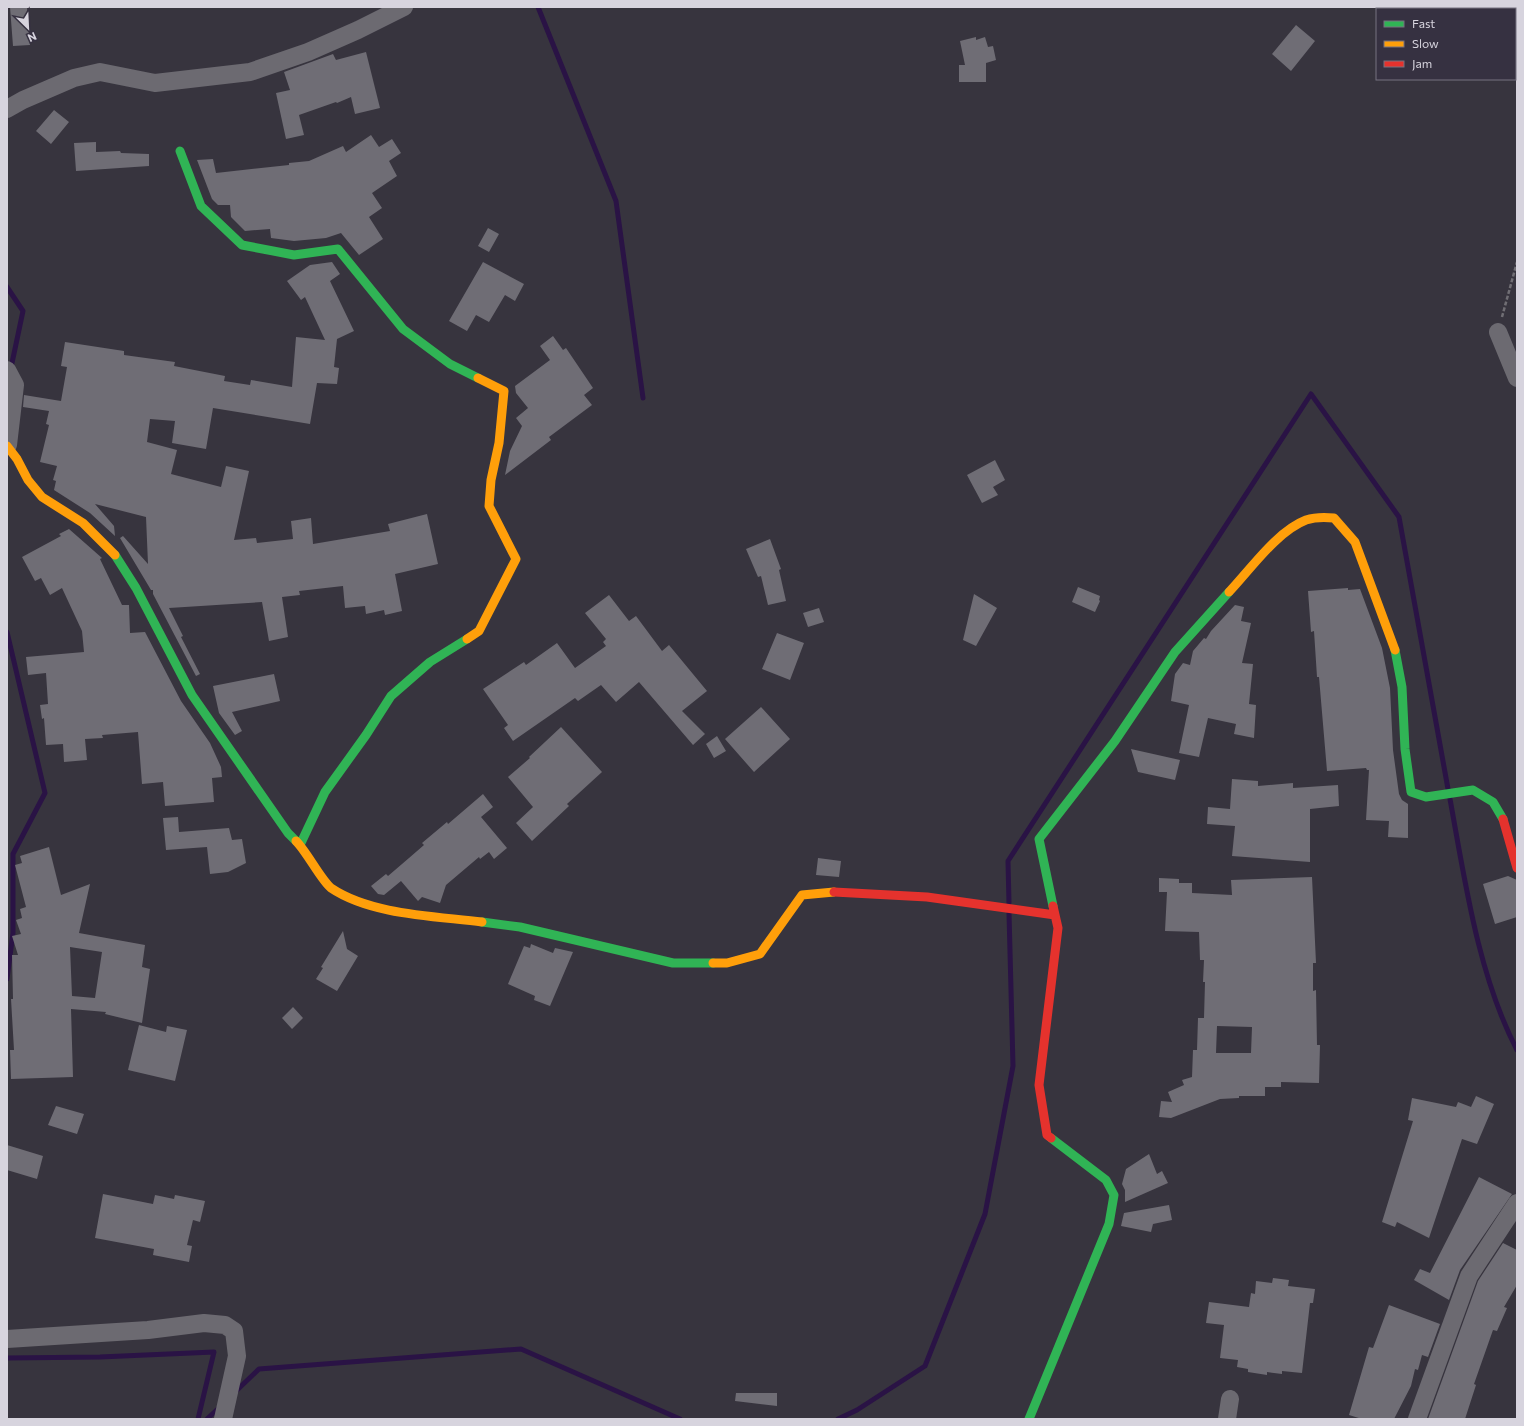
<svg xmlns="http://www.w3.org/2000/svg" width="1524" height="1426" font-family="Commissioner,sans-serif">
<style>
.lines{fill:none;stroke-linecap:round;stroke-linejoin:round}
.stream{stroke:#2a1345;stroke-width:5}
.building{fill:#6f6d75;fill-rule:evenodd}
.path{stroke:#706e74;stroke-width:2.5;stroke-dasharray:4 2;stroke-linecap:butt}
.street{stroke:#6c6a71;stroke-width:18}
.fast{stroke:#30b455;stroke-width:9}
.slow{stroke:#ff9f0a;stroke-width:9}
.jam{stroke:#e5322d;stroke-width:9}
</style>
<rect width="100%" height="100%" fill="#37343e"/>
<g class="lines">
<path class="stream" d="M538 7 616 201 643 398
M7 287 23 311 12 363
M7 632 45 793 13 854V933L7 979
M1450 799C1465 881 1478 975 1517 1050
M1009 903 1008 861 1311 394 1399 517 1448 789
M7 1358 100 1357 214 1352 198 1419
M235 1392 259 1369 521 1349 680 1419
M207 1419 220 1407
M838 1419 857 1410 925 1366 985 1214 1013 1066 1009 913"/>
</g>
<path class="building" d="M10 7H27L30 45 13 46Z
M1296 25 1315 41 1291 71 1272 54Z
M976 37V40L985 37 988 47 993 46 996 60 986 63V82H959V65H965L960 41Z
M366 52 380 108 355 114 351 97 337 103 336 102 299 115 304 135 286 139 276 93 290 90 284 72 333 54 336 60Z
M54 110 69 122 51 144 36 131Z
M371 135 379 147 392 139 401 153 389 161 397 176 372 193 382 208 369 217 383 239 359 255 341 233 326 238 294 241 271 238 270 229 245 231 231 217 230 205H218L212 199 197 160 213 159 216 173 289 165V163L309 161 343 146 346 152Z
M96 142V152L120 151 121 153 149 154V166L76 171 74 143Z
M488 228 499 234 489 252 478 246Z
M332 262 340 274 330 281 354 331 337 339 334 367 339 368 337 384 317 383 310 424 213 408 206 449 172 443 175 421 150 419 147 442 177 450 171 474 221 487 226 466 249 471 234 540 256 538 257 543 293 539 291 521 311 518 313 544 390 531 388 524 427 514 438 564 395 574 402 611 385 615 384 610 366 614 365 606 345 608 343 586 299 591 300 595 282 597 288 637 269 641 262 602 169 608 183 636 181 637 200 674 196 676 153 594V590H151L120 538 123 536 148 564 146 517 95 504 114 526 115 536 90 513 54 490 56 481 53 480 57 466 40 462 49 425 46 424 49 411 23 407 24 395 61 401 67 367 61 366 65 342 124 351V355L175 362 174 366 225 376 224 381 250 385 251 380 292 387 296 337 325 340 305 297 301 300 287 281 310 265Z
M483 262 524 284 515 301 505 295 489 322 476 315 467 331 449 321Z
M553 336 563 350 566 348 593 388 584 395 592 405 549 437 551 440 505 475 510 451 522 426 516 418 528 408 516 393 515 386 550 360 540 346Z
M995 460 1005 480 993 487 998 495 982 503 967 475Z
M69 529 102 558 100 559 122 605H129L130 633 145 632 181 701 210 743 221 767 222 777 212 778 214 802 165 806 163 782 142 784 138 732 102 735 103 738 85 739 87 760 64 762 63 744 46 745 44 718 42 719 40 705 48 704 46 673 28 675 26 657 84 652 82 631 62 588 50 595 41 578 35 581 22 557 61 536 59 534Z
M770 539 781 569 779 570 786 601 768 605 761 576 758 577 746 549Z
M1078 587 1100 596 1099 600 1100 601 1095 612 1072 602Z
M1348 588V590L1360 589 1382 648 1390 688 1393 750 1399 794 1402 800 1408 804V838L1388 837 1389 821 1366 820 1369 770H1367L1366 768 1327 771 1319 677H1317L1314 631 1311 632 1308 591Z
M974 594 997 608 976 646 963 640Z
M609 595 629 621 636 616 662 651 669 645 707 691 682 711 705 734 693 745 639 682 616 702 601 685 578 701 575 698 513 741 504 728 508 725 483 689 524 662 526 665 557 643 575 668 606 646 603 642 606 639 585 613Z
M1235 605 1244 607 1241 621 1251 623 1242 663 1253 664 1249 704 1256 705 1254 738 1234 734 1236 724 1208 718 1199 757 1179 753 1189 705 1171 701 1175 674 1183 663 1190 665 1193 651 1204 638 1206 639 1211 631Z
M819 608 824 622 808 627 803 613Z
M777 633 804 643 790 680 762 669Z
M274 674 280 701 232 712 242 731 235 735 219 713 213 686Z
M761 707 790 739 754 772 725 739Z
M561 727 602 772 567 804 569 806 532 841 516 823 533 807 508 777 530 758 529 757Z
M717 736 726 751 714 758 706 744Z
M1131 749 1180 760 1175 780 1138 772Z
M1232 779 1258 781V786L1293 783V788L1338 785 1339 806 1310 809V862L1232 856 1235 826 1207 824 1208 807 1230 809Z
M483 794 493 807 481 817 507 848 494 859 489 852 480 859 479 857 446 885 440 903 422 897 418 901 401 881 384 895 378 894 371 886 386 874 388 876 409 858 424 845 422 843 447 822 448 824Z
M178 817 179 832 229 828 232 840 242 839 246 863 228 872 210 874 207 847 166 850 163 818Z
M49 847 61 895 90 884 79 933 145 945 142 967 150 969 142 1023 105 1014 106 1012 71 1009 73 1077 11 1079 10 1050H14L11 999H13L12 955H18L12 936 21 934 16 920 22 918 20 909 26 907 15 865 22 863 20 856ZM70 947 102 952 95 998 72 996Z
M818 858 841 861 839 877 816 875Z
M1508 876 1517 880V917L1495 924 1483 884Z
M1312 877 1316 963H1313V991L1316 990 1317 1045H1320L1319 1083 1281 1082V1087H1265V1096H1239V1098L1220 1099 1171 1118 1159 1117 1161 1101 1172 1102 1168 1092 1184 1085 1182 1080 1192 1077 1193 1050H1197L1198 1018H1204L1205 982H1203L1204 960H1200L1199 932 1165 931 1167 892H1159V878L1179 879V883H1192V893L1232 895 1231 880ZM1217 1026 1252 1027 1251 1053H1216Z
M343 931 347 949 358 956 337 991 316 979 323 968 321 967Z
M531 944 553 953 555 948 573 952 550 1006 534 1000 535 996 508 984 524 946 530 948Z
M293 1007 303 1018 292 1029 282 1018Z
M139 1025 166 1032 167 1026 187 1030 175 1081 128 1070Z
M1476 1096 1494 1104 1477 1144 1462 1139 1429 1238 1397 1222 1395 1227 1382 1222 1413 1121 1408 1120 1412 1098 1456 1107 1458 1102 1471 1107Z
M56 1106 84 1114 77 1134 48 1125Z
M7 1145 43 1156 37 1179 7 1170Z
M1149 1154 1157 1174 1162 1171 1168 1183 1125 1202V1190L1122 1184 1126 1169Z
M1479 1177 1512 1194 1460 1270 1449 1300 1414 1280 1420 1269 1430 1273Z
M103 1194 153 1204 155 1195 174 1199 175 1195 205 1201 200 1222 193 1220 187 1245 192 1246 189 1262 153 1255 154 1249 95 1238Z
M1169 1205 1172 1220 1153 1224 1151 1232 1121 1226 1124 1213Z
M1503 1243 1517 1250V1285L1504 1307 1507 1308 1497 1331 1493 1330 1474 1384 1476 1385 1465 1419H1428L1478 1281Z
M1273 1278 1289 1280 1288 1286 1315 1289 1313 1303H1310L1302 1373 1282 1371V1374L1267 1372V1375L1248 1372V1369L1237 1367 1238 1360 1220 1358 1224 1325 1206 1323 1209 1302 1249 1307 1251 1293 1255 1294 1256 1281 1272 1283Z
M1389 1305 1440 1324 1428 1357 1422 1355 1418 1370 1415 1369 1411 1386 1394 1419H1362L1349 1415 1369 1347 1373 1348Z
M736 1393H777V1406L735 1401Z"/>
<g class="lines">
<path class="path" d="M1502 317 1517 262"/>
<path class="street" d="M7 109 23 100 74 78 100 72 155 83 250 72 308 52 358 30 404 7
M1498 332 1517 378
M7 370 15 385 8 445
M7 1339 148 1330 204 1323 225 1325 234 1331 237 1356 223 1419
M1227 1419 1230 1399
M1417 1419 1469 1276 1517 1203"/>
<path class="fast" d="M180 151 201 206 242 245 294 255 338 249 403 329 450 364 478 378
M115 555 136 588 192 695 288 833 296 841
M1395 650 1402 687 1405 749 1411 792 1426 797 1473 790 1493 802 1503 819
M300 845 325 792 366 735 391 696 430 662 467 639
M1053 906 1039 839 1115 741 1175 652 1229 592
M482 922 520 927 673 963H713
M1029 1419 1109 1224 1114 1195 1106 1180 1051 1138"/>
<path class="slow" d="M7 446 17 459 28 480 42 497 83 523 115 555
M1229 592C1250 570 1277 531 1306 520 1315 517 1325 517 1334 518L1355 542 1395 650
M467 639 479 631 516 559 489 506 491 480 499 443 504 391 478 378
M296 841C307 852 321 880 331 888 371 915 435 916 482 922
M713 963H727L760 954 802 895 834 892"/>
<path class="jam" d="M1503 819 1517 868
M834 892 927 897 1055 915
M1051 1138 1047 1135 1039 1085 1058 928 1053 906"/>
</g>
<rect width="1524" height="1426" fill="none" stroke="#d7d4de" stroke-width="16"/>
<rect x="1376" y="8" width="140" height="72" fill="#363141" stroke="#767280"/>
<rect x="1384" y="21" width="20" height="6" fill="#30b455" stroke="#767280"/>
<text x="1412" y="28" font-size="12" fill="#d7d4de">Fast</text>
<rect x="1384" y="41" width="20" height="6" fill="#ff9f0a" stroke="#767280"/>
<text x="1412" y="48" font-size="12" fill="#d7d4de">Slow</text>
<rect x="1384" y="61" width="20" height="6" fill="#e5322d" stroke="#767280"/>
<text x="1412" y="68" font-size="12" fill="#d7d4de">Jam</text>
<g transform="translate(28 28) rotate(156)" stroke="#363141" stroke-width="3" paint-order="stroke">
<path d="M0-3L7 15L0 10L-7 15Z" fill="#d7d4de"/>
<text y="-6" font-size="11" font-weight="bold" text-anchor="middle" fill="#d7d4de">N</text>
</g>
</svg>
